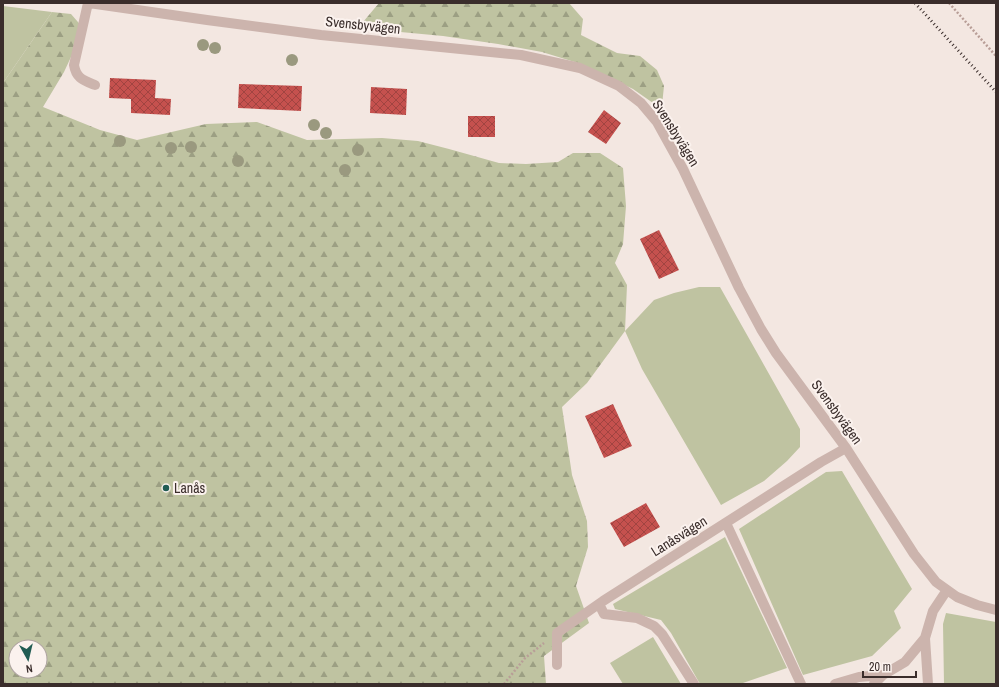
<svg xmlns="http://www.w3.org/2000/svg" width="999" height="687" font-family="'Archivo Narrow',sans-serif">
<style>
.green{fill:#bfc3a1}
.forest{fill:url(#forest-firs);fill-rule:evenodd}
.building{fill:url(#building-cross-hatch)}
.lines{fill:none;stroke-linecap:round;stroke-linejoin:round}
.path{stroke:#b89e97;stroke-width:2.5;stroke-dasharray:2 2;stroke-linecap:butt}
.minor{stroke:#ccb4ad;stroke-width:10}
.rail{stroke:#3a2d2b;stroke-width:3;stroke-dasharray:1 3;stroke-linecap:butt}
.tree{fill:#9a997f}
.poi-dot{fill:#215c53;stroke:#fbf2ee;stroke-width:1.5}
.labels{text-anchor:middle;stroke-width:4;stroke-linejoin:round;paint-order:stroke}
.street-label{font-size:14px;fill:#3a2d2b;stroke:#fbf2ee}
.poi-label{font-size:14px;fill:#3a2d2b;stroke:#fbf2ee;text-anchor:start}
</style>
<defs>
<pattern id="forest-firs" width="22" height="20" patternUnits="userSpaceOnUse"><rect width="22" height="20" fill="#bfc3a1"/><path d="M5 1l3.5 6h-7zM16 11l3.5 6h-7z" fill="#9c9f83"/></pattern>
<pattern id="building-cross-hatch" width="8" height="8" patternUnits="userSpaceOnUse"><rect width="8" height="8" fill="#c5514e"/><path d="M0 0l8 8M0 8l8-8" fill="none" stroke="#a14441"/></pattern>
</defs>
<rect width="100%" height="100%" fill="#f3e7e1"/>
<path class="green" d="M3 6 52 12 3 83Z
M699 287H720L800 429V447L787 461 764 481 721 505 642 369 625 331 654 300 674 293Z
M842 471 912 589 894 611 901 628 872 656 803 675 739 529 826 472Z
M725 537 787 668 740 684H700L671 633 661 620 615 609 613 604Z
M946 613 996 622V684H944L943 624Z
M653 637 681 684H623L610 663Z"/>
<path class="forest" d="M379 3H569L583 19 581 35 617 53 640 56 657 70 664 86 661 115 653 103 633 89 578 63 542 52 498 44 443 36 358 28Z
M52 12 71 14 84 29 64 72 43 107 100 130 137 140 206 124 257 122 307 140 382 138 418 141 449 149 499 163 526 164 558 162 573 153H600L623 168 626 206 623 244 615 263 627 285 625 331 587 383 562 407 572 475 587 521 588 547 576 586 589 623 544 656 546 684H3V83ZM16 647H40V671H16Z"/>
<path class="building" d="M110 78 156 80 155 98 171 99 170 115 131 113V99L109 98Z
M239 84 302 86 301 111 238 108Z
M371 87 407 89 406 115 370 113Z
M604 110 621 123 606 144 588 132Z
M468 116H495V137H468Z
M659 230 679 270 659 279 640 239Z
M613 404 632 446 604 458 585 416Z
M646 503 660 527 624 547 610 523Z"/>
<g class="lines">
<path class="path" d="M949 3 996 56
M504 684 525 658 544 643"/>
<path class="minor" d="M88 3 74 65C76 78 83 80 95 85
M89 3 207 20 321 35 521 55 580 68 619 86 641 103 657 122 683 169 739 288 761 329 776 353 846 448 914 554 936 582 957 597 977 605 996 610
M726 523 801 684
M599 604 604 614 637 618 654 626 662 634 694 684
M557 665V633L603 601 821 462 846 448
M835 684 859 677 883 675
M874 684 883 675 905 662 925 638
M928 684 925 638 933 611 947 590"/>
<path class="rail" d="M915 3 996 92"/>
</g>
<g class="tree">
<circle cx="203" cy="45" r="6"/>
<circle cx="215" cy="48" r="6"/>
<circle cx="292" cy="60" r="6"/>
<circle cx="314" cy="125" r="6"/>
<circle cx="326" cy="133" r="6"/>
<circle cx="120" cy="141" r="6"/>
<circle cx="191" cy="147" r="6"/>
<circle cx="171" cy="148" r="6"/>
<circle cx="358" cy="150" r="6"/>
<circle cx="238" cy="161" r="6"/>
<circle cx="345" cy="170" r="6"/>
</g>
<circle class="poi-dot" cx="166" cy="488" r="4"/>
<g class="labels">
<g class="street-label">
<text transform="translate(363 25) rotate(6)" y="5">Svensbyvägen</text>
<text transform="translate(676 133) rotate(58)" y="5">Svensbyvägen</text>
<text transform="translate(837 412) rotate(54)" y="5">Svensbyvägen</text>
<text transform="translate(679 536) rotate(-32)" y="5">Lanåsvägen</text>
</g>
<g class="poi-label">
<text x="174" y="493">Lanås</text>
</g>
</g>
<rect width="999" height="687" fill="none" stroke="#3a2d2b" stroke-width="8"/>
<g transform="translate(28 659) rotate(172)"><circle r="19" fill="#fbf2ee" stroke="#aea3a0"/>
<path d="M0-3L7 15L0 10L-7 15Z" fill="#215c53"/>
<text y="-6" font-size="11" font-weight="bold" text-anchor="middle" fill="#3a2d2b">N</text>
</g>
<path d="M863 671v6h53v-6" fill="none" stroke="#3a2d2b" stroke-width="2"/>
<text x="869" y="671" font-size="12" fill="#3a2d2b" stroke="#fbf2ee" stroke-width="3" paint-order="stroke">20 m</text>
</svg>
